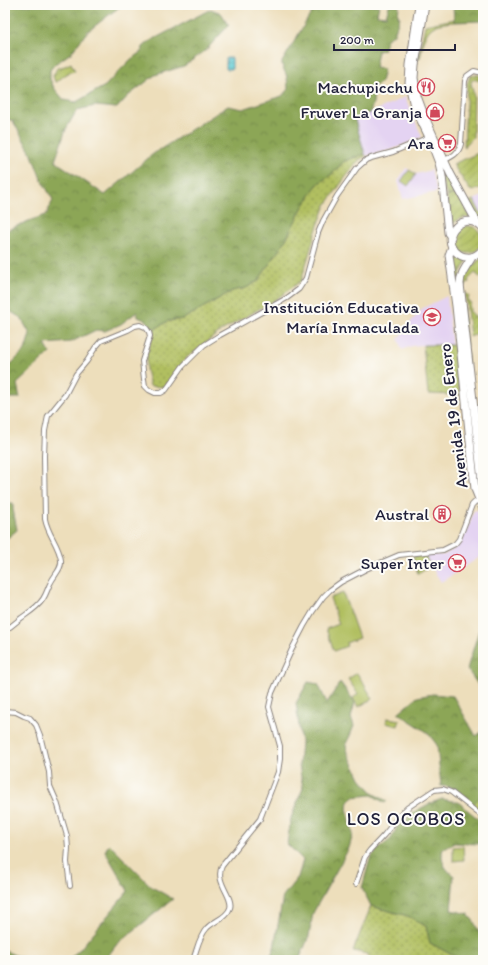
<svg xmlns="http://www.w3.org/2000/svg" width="488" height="965" font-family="Itim,sans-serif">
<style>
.built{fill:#e4d3f2}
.grass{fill:url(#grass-dots);stroke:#6a704e}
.forest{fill:url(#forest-crowns);stroke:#576449}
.garden{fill:url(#garden-furrows);stroke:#6a704e}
.pitch{fill:#b1bf61;stroke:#6a704e}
.water{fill:url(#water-rules);stroke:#3f7686}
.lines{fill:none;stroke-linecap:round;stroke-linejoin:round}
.street-casing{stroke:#88807b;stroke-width:6}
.primary-casing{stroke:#88807b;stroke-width:9}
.street{stroke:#fff;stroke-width:4}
.primary{stroke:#fff;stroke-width:7}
.labels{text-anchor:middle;stroke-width:4;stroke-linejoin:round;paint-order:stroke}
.poi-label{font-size:17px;fill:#22223b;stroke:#fdfcf7;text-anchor:end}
.street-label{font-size:17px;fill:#22223b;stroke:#fdfcf7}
.neighbourhood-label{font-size:18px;letter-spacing:1px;fill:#22223b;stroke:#fdfcf7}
</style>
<defs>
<pattern id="grass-dots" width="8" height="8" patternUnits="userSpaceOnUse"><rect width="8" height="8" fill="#b1bf61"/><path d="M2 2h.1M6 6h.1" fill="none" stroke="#909b51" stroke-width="1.8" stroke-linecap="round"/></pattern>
<pattern id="forest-crowns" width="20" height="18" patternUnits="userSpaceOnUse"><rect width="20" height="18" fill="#8ca657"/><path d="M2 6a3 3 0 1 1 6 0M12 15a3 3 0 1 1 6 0" fill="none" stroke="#728749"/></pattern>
<pattern id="garden-furrows" width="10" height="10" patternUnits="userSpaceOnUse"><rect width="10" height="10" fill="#b1bf61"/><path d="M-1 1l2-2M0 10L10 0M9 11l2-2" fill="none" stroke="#909b51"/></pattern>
<pattern id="water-rules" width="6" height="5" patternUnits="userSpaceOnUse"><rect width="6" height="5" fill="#5cc9d1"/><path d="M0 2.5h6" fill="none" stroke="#50acb4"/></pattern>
</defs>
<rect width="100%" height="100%" fill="#fdfcf7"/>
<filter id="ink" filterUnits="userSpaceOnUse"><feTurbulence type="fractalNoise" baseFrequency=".025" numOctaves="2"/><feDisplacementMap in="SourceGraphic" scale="8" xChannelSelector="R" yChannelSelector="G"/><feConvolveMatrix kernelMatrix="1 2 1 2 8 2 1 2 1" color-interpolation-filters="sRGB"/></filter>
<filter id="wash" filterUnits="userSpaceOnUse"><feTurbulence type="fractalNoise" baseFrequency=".012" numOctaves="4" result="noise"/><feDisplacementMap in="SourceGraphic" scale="16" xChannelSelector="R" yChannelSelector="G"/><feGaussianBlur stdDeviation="0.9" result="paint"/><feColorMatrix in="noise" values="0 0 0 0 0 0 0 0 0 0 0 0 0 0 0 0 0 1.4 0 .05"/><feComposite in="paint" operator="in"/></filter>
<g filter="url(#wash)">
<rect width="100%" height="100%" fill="#eddebb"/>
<path class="built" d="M405 97 422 137 391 150 366 156 355 120Z
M406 168 417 174 431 170 437 192 403 199 398 181Z
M483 196V220L471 201Z
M447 296 452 345H422L412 346 402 350 398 339 408 325 423 308Z
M476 510 480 511 483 517V555L441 582 424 555H444L457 547 461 542 468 529 473 512Z"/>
<path class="grass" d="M473 75H479L483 78V84C480 81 477 79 472 80L471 83 474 96 473 137 464 147 467 84 470 76Z
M365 154 366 156 359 160 345 178 326 205 317 228 301 281 275 300 221 331 186 358 165 387 150 386 146 370 147 353 155 329 168 321 183 319 232 291 246 288 258 281 285 241 302 208 314 189 319 183 332 174 344 161Z
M423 345H455L460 395 428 394Z
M483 794V813L473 804Z
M371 906 408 916 426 926 430 943 456 957V960H372L367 954 353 951Z"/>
<path class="forest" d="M5 5H122L87 32 71 53 55 64 50 70V79L54 88 64 100 76 102 105 86 130 60 142 51 143 47 150 41 211 9 221 13 229 25 205 51 184 66 155 75 128 96 117 108 95 106 77 110 66 129 55 161 105 195 153 154 228 106 243 109 282 96 288 89 287 77 282 65V62L316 5H379L377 15 386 16 389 5H399L398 17H400L394 34 387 39 383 50 378 51 375 68 384 69 381 82 371 91C376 99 372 105 370 113L355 120 365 154 344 161 332 174 319 183 314 189 302 208 285 241 258 281 246 288 232 291 183 319 168 321 153 330 147 321 138 317 137 312 121 324 105 331 96 330 71 342 45 344 50 353 17 384 20 398H5V370L25 350 30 334 21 318 5 308V231L31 220 46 215 53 200 41 179 32 155 13 121 7 119 5 120Z
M453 5H483V21L454 22Z
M5 503H13V509L17 530 5 540Z
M483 617V692L467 669Z
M308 682 318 684 327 703 340 682 355 702 351 717 354 726 346 745 348 753 360 778 374 794 387 801 385 803 372 795 353 797 348 802 347 808 353 834 349 848 313 913 309 936 299 960H269L274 948 283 896 298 877 303 860 287 844 291 818 303 788 299 765 301 742 296 703Z
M433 694 453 696 476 736 483 731V794L473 804C465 797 452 785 441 786L437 745 427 732 398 713 417 697Z
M442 799 458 802 483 823V843L482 844 453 843 452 845H450L443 848C440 861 444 868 454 876L451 910 469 914V916L473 920 483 940V960H456V957L430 943 426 926 408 916 371 906 362 888 370 859 376 851 391 839 397 827 406 821 410 814 429 804Z
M109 844 152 887 173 899 117 944 105 960H68L81 948 128 891 105 851Z
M5 951 27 960H5Z"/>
<path class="garden" d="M454 19V22C425 24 426 33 420 58L418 59 425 25Z
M71 63 75 71C68 72 62 77 57 82H55L53 76 57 68 65 66Z
M424 122 458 192 447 196Z
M483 151V187L473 191 470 190C464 181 458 173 453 164Z
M458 193 470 217C466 218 462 217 458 220 455 221 453 224 450 225L447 197Z
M474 200 480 212 483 216V223L469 202Z
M465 226C485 224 488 250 470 253 453 255 449 232 465 226Z
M453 255H455L466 260 467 261 460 273 479 485 482 496 477 485 453 257Z
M480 259H482L483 260V276L481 278 475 273 468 280 469 282 464 287C466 272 469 268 480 259Z
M465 292 469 296 468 300 471 304 469 306 471 309 469 310 481 323 483 322V331L470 337Z"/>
<path class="pitch" d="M409 170 416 174 408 186 401 181Z
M424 555 431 566 418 574 413 556Z
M343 593 359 638 346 643 347 646 334 651 326 629 339 624 330 598Z
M357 673 373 699 358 707 353 698 358 694 348 679Z
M387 718 400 720 398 726 386 723Z
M463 846 464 860 453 861V847Z"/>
<path class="water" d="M226 58H232V69H226Z"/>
</g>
<g filter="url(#ink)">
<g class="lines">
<defs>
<path id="street" d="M445 160C453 156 459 153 461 144L465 81 467 76 474 71 483 73
M5 631C10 627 15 623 20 619 28 613 37 608 43 599 47 593 48 587 51 582 55 574 62 569 61 560 59 545 48 535 45 519L44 456 45 431 48 416 65 395 76 374 87 361 95 348 101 341 128 330 135 326 140 325 145 327 147 329 149 332 150 336 142 361 144 379 145 386 149 390 155 393H161L166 390 183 366 204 345 220 335 287 298 299 289 306 278 318 233 323 221 337 196 357 168 366 160 371 158 393 152 429 137
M5 711 16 712 24 716 30 718 36 725 40 735 49 772 50 786 57 802 67 836 68 848 67 862 70 886
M356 884 365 857 370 850 384 835 400 815 407 808 434 790 443 789 451 792 483 817
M193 960C197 950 199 936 207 928 213 921 227 918 230 908 234 897 214 882 222 866L260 819 278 772 280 759V746L269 707 272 693 292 649 304 626 313 611 323 597 330 590 341 582 366 569 399 555 443 550 455 544 459 539 472 505 475 502 483 499"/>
<path id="primary" d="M419 5 410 65 409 84 414 106 429 137 439 163 442 176 448 233 451 237
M425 5 415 65 414 78 417 96 424 115 450 173 478 224
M483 229C466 208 438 235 456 252 459 255 463 257 467 257 474 258 479 254 483 249
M452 247 449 255 456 306 475 489 483 509
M472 257C467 266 460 273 460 284L483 490"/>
</defs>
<use href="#street" class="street-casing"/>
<use href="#primary" class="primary-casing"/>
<use href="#street" class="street"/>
<use href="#primary" class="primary"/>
</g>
</g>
<defs>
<symbol id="restaurant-ring" viewBox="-11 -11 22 22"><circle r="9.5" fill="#fdfcf7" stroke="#d1495b" stroke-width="1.5"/><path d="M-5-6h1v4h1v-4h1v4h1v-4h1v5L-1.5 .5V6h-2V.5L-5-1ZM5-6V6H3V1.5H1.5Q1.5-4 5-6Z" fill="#d1495b"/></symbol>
<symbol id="shop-ring" viewBox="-11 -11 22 22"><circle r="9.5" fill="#fdfcf7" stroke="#d1495b" stroke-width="1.5"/><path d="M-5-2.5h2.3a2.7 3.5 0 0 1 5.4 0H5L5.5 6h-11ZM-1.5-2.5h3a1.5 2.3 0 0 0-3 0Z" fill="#d1495b"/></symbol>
<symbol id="supermarket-ring" viewBox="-11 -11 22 22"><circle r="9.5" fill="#fdfcf7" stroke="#d1495b" stroke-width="1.5"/><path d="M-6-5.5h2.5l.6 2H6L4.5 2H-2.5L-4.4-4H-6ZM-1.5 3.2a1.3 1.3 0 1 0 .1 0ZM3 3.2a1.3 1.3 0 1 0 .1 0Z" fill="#d1495b"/></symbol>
<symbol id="university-ring" viewBox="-11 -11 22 22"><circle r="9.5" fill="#fdfcf7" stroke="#d1495b" stroke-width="1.5"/><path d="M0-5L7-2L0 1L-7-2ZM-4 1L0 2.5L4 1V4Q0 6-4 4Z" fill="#d1495b"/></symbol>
<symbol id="building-ring" viewBox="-11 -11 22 22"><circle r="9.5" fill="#fdfcf7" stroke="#d1495b" stroke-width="1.5"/><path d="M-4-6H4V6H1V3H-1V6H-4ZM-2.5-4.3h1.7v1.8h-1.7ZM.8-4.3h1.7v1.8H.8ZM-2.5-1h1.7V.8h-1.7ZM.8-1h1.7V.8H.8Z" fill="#d1495b"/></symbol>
</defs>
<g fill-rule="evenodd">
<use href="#restaurant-ring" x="416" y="77" width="20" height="20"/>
<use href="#shop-ring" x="425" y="102" width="20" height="20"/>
<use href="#supermarket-ring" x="437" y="133" width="20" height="20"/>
<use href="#university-ring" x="422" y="307" width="20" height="20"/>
<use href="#building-ring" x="432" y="504" width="20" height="20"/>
<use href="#supermarket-ring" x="447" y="553" width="20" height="20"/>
</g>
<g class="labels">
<g class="poi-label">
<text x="413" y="93">Machupicchu</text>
<text x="422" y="118">Fruver La Granja</text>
<text x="434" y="149">Ara</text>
<text x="419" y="313">Institución Educativa<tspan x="419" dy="20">María Inmaculada</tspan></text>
<text x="429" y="520">Austral</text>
<text x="444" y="569">Super Inter</text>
</g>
<g class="street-label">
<text transform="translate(453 416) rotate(-97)" y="6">Avenida 19 de Enero</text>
</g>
<g class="neighbourhood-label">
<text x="406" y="825">LOS OCOBOS</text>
</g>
</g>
<rect width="488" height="965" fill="none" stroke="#fdfcf7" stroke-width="20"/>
<path d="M334 44v6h121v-6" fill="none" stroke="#22223b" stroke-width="2"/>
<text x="340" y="44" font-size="12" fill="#22223b" stroke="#fdfcf7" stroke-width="3" paint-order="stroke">200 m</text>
</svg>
